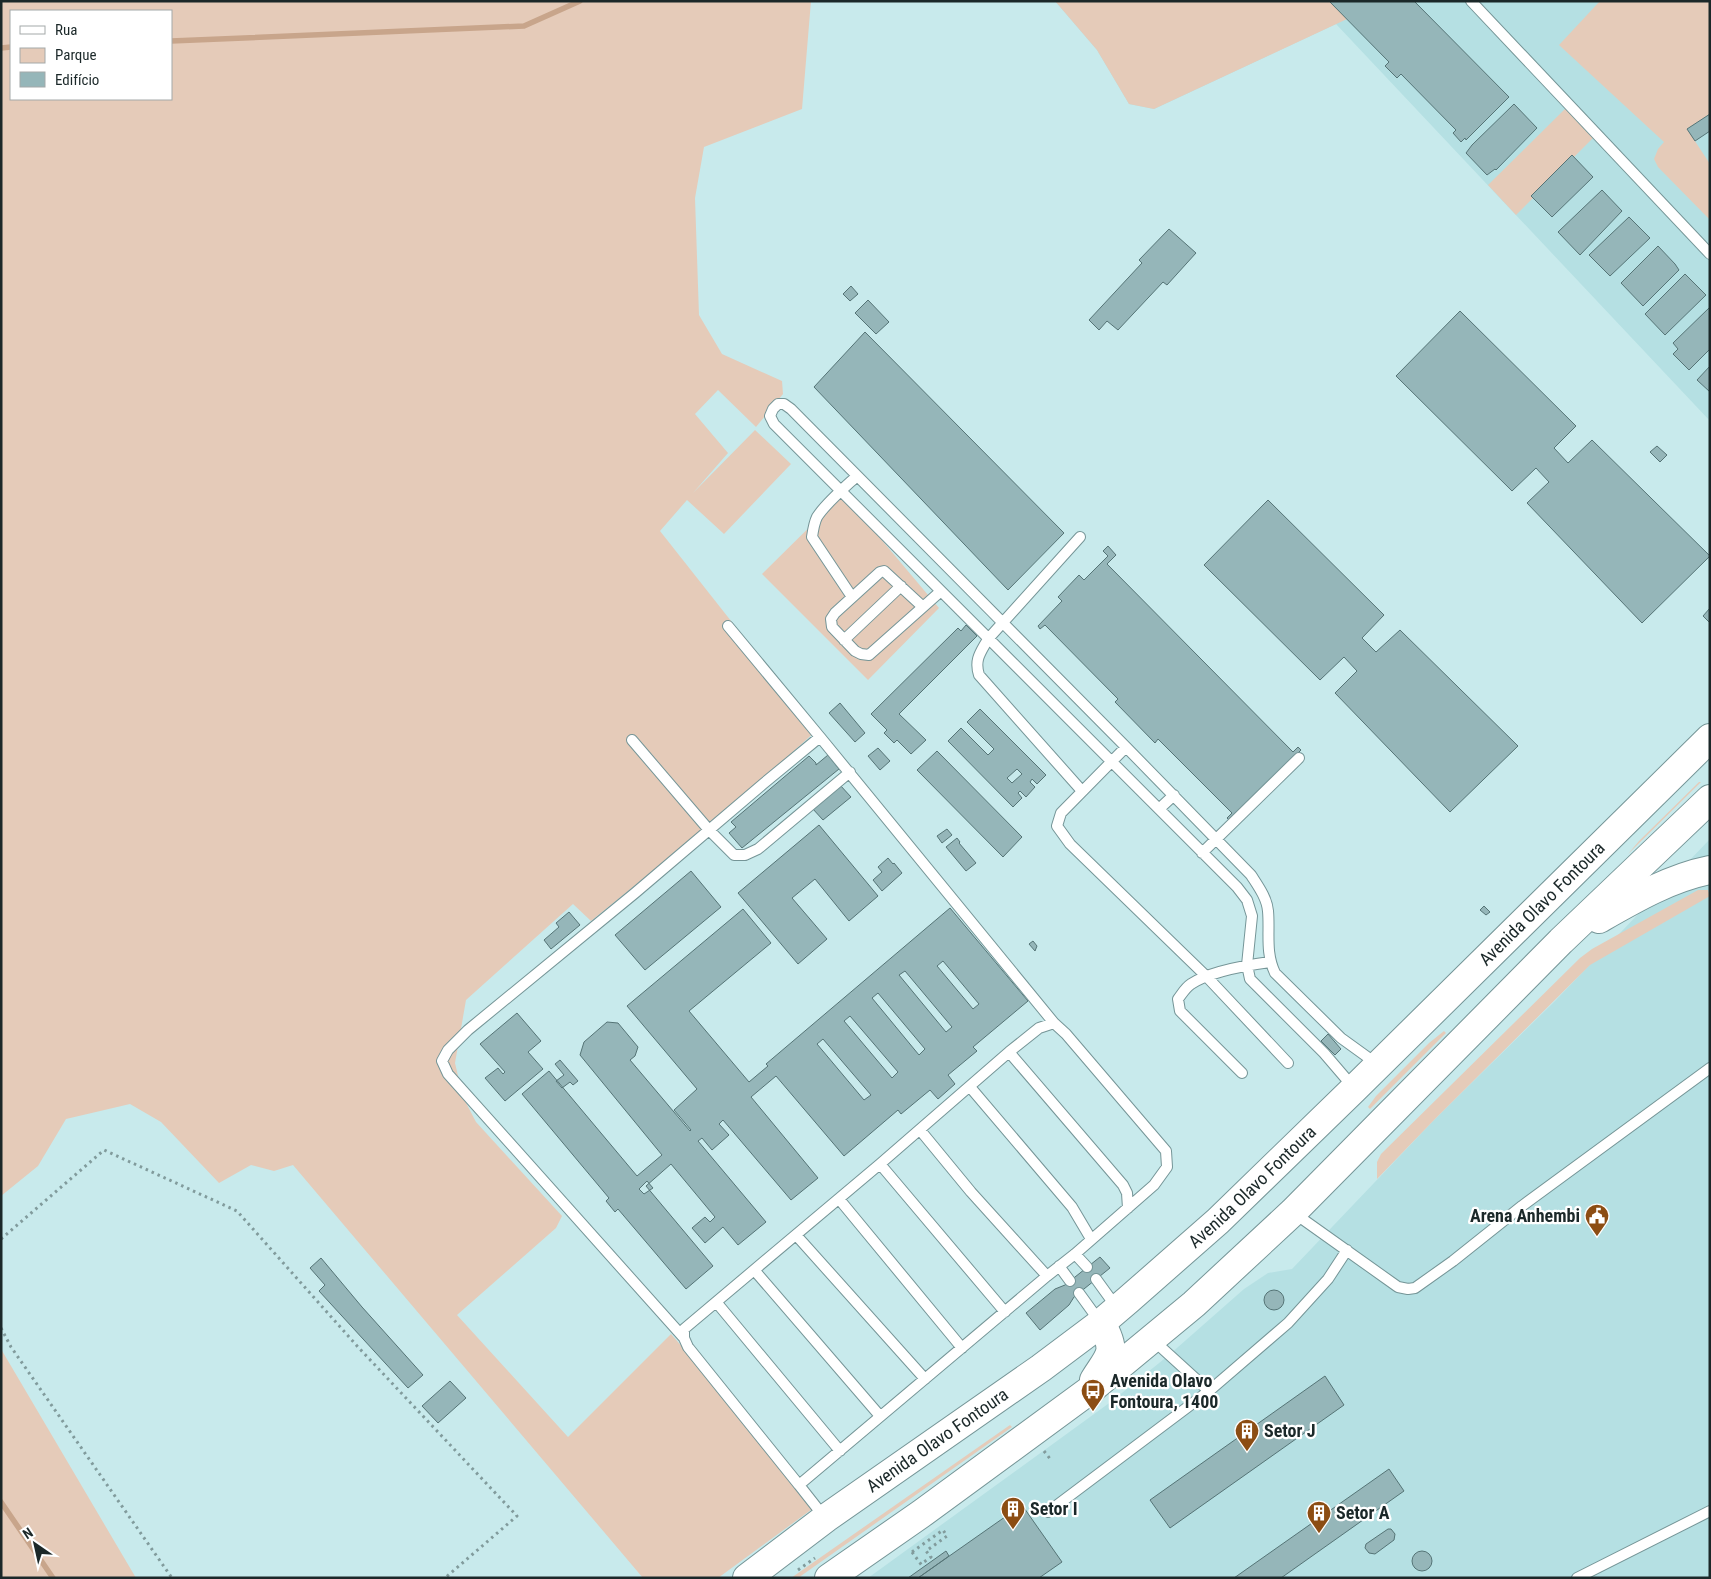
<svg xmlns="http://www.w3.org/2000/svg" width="1711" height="1579" font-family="'Roboto Condensed',sans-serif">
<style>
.built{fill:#b5e0e3}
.green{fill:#e5cbb9;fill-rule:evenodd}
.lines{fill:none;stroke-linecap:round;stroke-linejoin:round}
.stream{stroke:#c8a58b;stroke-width:5.5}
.building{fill:#95b6b9;stroke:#557476;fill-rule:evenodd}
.service-casing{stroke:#759597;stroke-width:12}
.primary-casing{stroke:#759597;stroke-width:30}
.path{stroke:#819b9c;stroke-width:3;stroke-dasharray:2.5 4;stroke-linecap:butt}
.service{stroke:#fff;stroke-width:10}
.primary{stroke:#fff;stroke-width:28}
.labels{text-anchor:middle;stroke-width:4.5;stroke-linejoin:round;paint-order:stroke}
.street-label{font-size:18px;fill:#1b2829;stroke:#fff}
.poi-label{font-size:18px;font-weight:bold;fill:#1b2829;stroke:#fff;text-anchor:start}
</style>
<rect width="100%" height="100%" fill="#c8eaec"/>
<path class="built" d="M1055 1H1710V421L1336 24 1154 109 1129 104 1097 50Z
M1710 839V1578H868L1112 1401 1169 1355 1244 1289 1268 1273 1292 1269 1435 1119 1555 1001Z"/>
<path class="green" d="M1 1H811L802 109 704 147 695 198 699 315 722 354 782 381 783 394 756 427 718 390 695 414 728 453 693 493 755 430 791 464 724 534 687 500 660 531 817 730 733 806 591 921 573 904 466 1000 455 1063 463 1097 476 1122 562 1216 556 1228 457 1315 568 1437 671 1334 819 1504 718 1578H643L293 1165 274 1171 251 1165 219 1183 161 1122 130 1104 66 1119 38 1166 1 1196ZM11 11H171V99H11Z
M1055 1H1329L1347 19 1154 109 1129 104 1097 50Z
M1600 1H1710V114L1687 129 1710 164V220L1658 167 1654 159 1658 149 1664 142 1559 45Z
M1568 106 1598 133 1516 215 1488 185Z
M843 494 939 608 868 680 762 574Z
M1699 782H1701L1628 854 1639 841Z
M1698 890H1708L1710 896 1590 965 1435 1119 1377 1179V1162L1381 1154 1580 958 1592 949Z
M1444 1031 1446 1033 1370 1109 1368 1107 1376 1096 1429 1043Z
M1 1349 136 1578H1Z
M1010 1425 1012 1427 798 1578H791Z"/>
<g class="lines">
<path class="stream" d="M171 41 524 26 580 1
M1 48 11 47
M1 1502 53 1578"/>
</g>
<path class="building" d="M1329 1H1414L1509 97 1466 140 1465 138 1461 142 1453 133 1456 130 1401 74 1397 78 1385 66 1389 62Z
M1514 104 1537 128 1496 170 1495 169 1487 175 1466 153 1472 145Z
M1710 114V131L1695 141 1687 129Z
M1572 155 1593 177 1552 217 1531 196Z
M1602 190 1622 211 1580 255 1558 232Z
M1629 217 1650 238 1610 276 1589 255Z
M1169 229 1196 253 1167 285 1163 282 1118 330 1107 321 1099 330 1089 320 1142 263 1139 260Z
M1658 246 1675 264 1679 270 1643 306 1621 283Z
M1685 274 1706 295 1665 335 1645 314Z
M851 286 858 294 850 301 843 294Z
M868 300 889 322 876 334 855 313Z
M1710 307V349L1689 370 1673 354 1678 349 1673 343Z
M1460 311 1576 426 1554 448 1568 463 1592 440 1710 556 1642 623 1527 503 1549 482 1536 468 1512 491 1396 376Z
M865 332 1064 533 1008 590 814 387Z
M1710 366V392L1697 380Z
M1657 446 1667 455 1660 462 1650 452Z
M1268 500 1384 615 1362 638 1376 652 1400 630 1518 746 1450 812 1335 693 1357 671 1344 657 1320 680 1204 565Z
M1108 546 1116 555 1107 564 1293 752 1298 747 1301 750 1230 821 1227 818 1232 813 1158 739 1155 743 1115 702 1118 699 1045 625 1040 629 1038 626 1062 601 1058 597 1079 575 1084 580 1108 556 1103 551Z
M1710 608V623L1703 616Z
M966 625 977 636 899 714 926 740 911 754 897 740 894 743 884 733 887 730 871 714 958 628 961 631Z
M840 703 865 733 855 742 829 713Z
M980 709 1046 775 1037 784 1032 779 1030 782 1035 787 1026 797 1020 791 1018 793 1022 798 1013 807 948 741 961 728 988 755 994 749 967 722ZM1017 769 1022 774 1012 783 1007 778Z
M878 748 890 761 880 770 868 756Z
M937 751 1022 837 1003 857 917 770Z
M828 755 839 769 742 848 729 833 736 827 731 822 809 756 816 763V765Z
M840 785 851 797 823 820 812 808Z
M819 825 878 896 849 921 815 879 792 898 827 939 798 964 738 893Z
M947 829 952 835 942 843 937 836Z
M957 838 960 842 959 843 976 863 966 871 946 847Z
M888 858 893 864 894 863 902 873 882 891 873 880 882 872 878 867Z
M691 871 721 907 645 970 615 935Z
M1484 906 1490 912 1486 915 1480 910Z
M950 908 1028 1001 973 1047 977 1051 948 1075 955 1084 938 1099 930 1090 901 1114 898 1110 844 1156 776 1076 751 1097 818 1178 791 1200 723 1120 719 1124 729 1135 712 1150 702 1138 698 1141 766 1222 738 1245 723 1227 705 1243 692 1228 705 1217 710 1222 715 1217 671 1164 646 1186 713 1266 686 1289 618 1209 615 1212 606 1201 609 1198 522 1094 549 1071 637 1176 662 1155 580 1055 584 1042 607 1022 618 1023 638 1047 635 1056 630 1060 690 1131 691 1130 674 1110 697 1089 627 1006 743 909 771 943 689 1011 749 1082 768 1066 766 1064ZM943 961 979 1004 973 1009 937 966ZM905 971 952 1027 946 1032 899 975ZM878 993 925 1049 919 1055 872 998ZM850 1016 898 1072 892 1078 844 1021ZM823 1039 871 1095 864 1100 817 1044Z
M569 912 580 925 551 949 544 940 559 927 556 923Z
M1033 941 1037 946 1035 951 1029 944Z
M517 1013 541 1041 528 1052 543 1069 505 1101 485 1078 498 1068 503 1074 505 1072 480 1044Z
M1328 1034 1341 1049 1335 1055 1321 1041Z
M560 1060 578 1081 573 1085 570 1082 562 1088 556 1081 564 1075 555 1064Z
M647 1181 653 1188 644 1194 639 1189Z
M1100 1257 1110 1268 1074 1297 1069 1305 1040 1330 1026 1313 1055 1289 1065 1285Z
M321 1258 362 1307 423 1375 408 1388 319 1291 325 1285 310 1268Z
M1264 1300a10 10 0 1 1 20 0a10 10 0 1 1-20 0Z
M1325 1376 1344 1405 1170 1528 1150 1500Z
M450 1381 466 1398 438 1423 422 1406Z
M1389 1469 1404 1491 1281 1578H1234Z
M1022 1505 1062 1562 1039 1578H918Z
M1388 1529H1391L1395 1534 1394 1540 1375 1554 1369 1553 1365 1548 1366 1544Z
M946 1551 949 1556 918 1578H908Z
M1412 1561a10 10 0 1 1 20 0a10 10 0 1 1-20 0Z"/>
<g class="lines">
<defs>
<path id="service" d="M1471 1 1710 254
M1080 537 988 639C981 652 974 659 979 675L1082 791
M852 597 812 537C813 530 814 523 817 517 826 503 844 488 857 476
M923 607 884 571 880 572 835 613 831 619 832 627 855 651 861 654 869 655 941 591
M728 626 820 737
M844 640 901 586
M632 740 709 830 734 855H745L758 849 850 772
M1126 747 1061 813 1057 826 1070 844 1207 977 1288 1063
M1159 809 1174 795
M1202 853 1299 758
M1054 1023 1066 1034 1166 1151 1167 1167 1154 1185 1075 1254 1047 1276 799 1485 688 1347 684 1338V1329L880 1164 1009 1052 1039 1028Z
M1009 1052 1123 1185 1127 1193 1128 1208
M1242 1073 1180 1011 1178 999C1182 994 1185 988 1191 984 1209 972 1248 965 1270 962
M970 1087 1072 1207 1091 1239
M1354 1088 1324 1053 1250 979 1247 965 1252 916 1247 900 1237 887 774 424 770 416 773 409 778 404H784L791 409 1126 747 1251 875C1258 886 1267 898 1268 911 1270 932 1265 952 1275 973L1341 1038 1377 1064
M920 1130 971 1192 1047 1276
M880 1164 1005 1312
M839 1199 962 1348
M1294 1213 1398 1287 1408 1289 1415 1288 1453 1261 1522 1206 1710 1068
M796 1235 925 1379
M1075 1254 1087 1267
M1059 1266 1070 1281
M755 1271 880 1416
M1096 1279 1117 1308
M1079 1293 1100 1322
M717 1303 840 1451
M684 1338 448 1074 442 1061 448 1050 468 1030 635 893 763 784 820 737 1054 1023
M1153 1340 1209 1391
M799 1485 825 1518
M1048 1512 1209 1391 1288 1323 1328 1279 1347 1250
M1577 1578 1710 1511"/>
<g id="primary">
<path d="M1599 919C1634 899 1670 878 1710 870"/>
<path d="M1094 1380C1110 1354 1118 1353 1101 1323"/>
<path id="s1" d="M747 1578 826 1518 1041 1368 1101 1323 1128 1300 1218 1221 1354 1089 1710 738"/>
<path d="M829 1578 921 1514 1090 1390 1194 1304 1293 1212 1561 941 1710 799"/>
</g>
</defs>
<use href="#service" class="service-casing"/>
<use href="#primary" class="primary-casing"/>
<path class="path" d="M1 1239 104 1150 237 1211 358 1347 517 1516 445 1578
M1 1328 11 1347 172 1578
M1044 1451 1051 1460
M912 1552 943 1530 947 1536 926 1551 931 1557 921 1564
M912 1552 923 1567
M798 1570 815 1558"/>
<use href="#service" class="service"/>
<use href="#primary" class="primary"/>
</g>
<defs>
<symbol id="civic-pin" viewBox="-11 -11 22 30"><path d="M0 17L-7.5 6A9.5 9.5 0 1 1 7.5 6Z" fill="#8c4d13" stroke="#fff"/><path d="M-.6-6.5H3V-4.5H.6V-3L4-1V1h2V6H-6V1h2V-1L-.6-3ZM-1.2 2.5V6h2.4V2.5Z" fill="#fff"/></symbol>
<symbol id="bus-pin" viewBox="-11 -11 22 30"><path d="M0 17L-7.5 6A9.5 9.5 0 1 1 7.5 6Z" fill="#8c4d13" stroke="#fff"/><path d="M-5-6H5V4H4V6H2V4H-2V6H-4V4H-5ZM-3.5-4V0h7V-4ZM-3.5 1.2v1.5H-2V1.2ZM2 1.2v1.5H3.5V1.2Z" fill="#fff"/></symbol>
<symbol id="building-pin" viewBox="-11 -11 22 30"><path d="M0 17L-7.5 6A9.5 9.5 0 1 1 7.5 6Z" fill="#8c4d13" stroke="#fff"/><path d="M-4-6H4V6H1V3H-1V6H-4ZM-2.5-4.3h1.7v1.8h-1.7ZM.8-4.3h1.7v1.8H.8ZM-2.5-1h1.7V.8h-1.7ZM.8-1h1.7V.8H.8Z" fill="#fff"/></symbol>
</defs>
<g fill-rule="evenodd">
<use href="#civic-pin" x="1583" y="1202" width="28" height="38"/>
<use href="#bus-pin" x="1079" y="1377" width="28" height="38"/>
<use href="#building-pin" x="1233" y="1417" width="28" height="38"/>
<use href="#building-pin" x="999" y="1495" width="28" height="38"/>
<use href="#building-pin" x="1305" y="1499" width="28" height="38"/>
</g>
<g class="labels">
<g class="street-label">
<text dy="6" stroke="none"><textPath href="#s1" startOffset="1045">Avenida Olavo Fontoura</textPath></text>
<text dy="6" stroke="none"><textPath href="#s1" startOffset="640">Avenida Olavo Fontoura</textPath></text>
<text dy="6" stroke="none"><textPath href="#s1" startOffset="235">Avenida Olavo Fontoura</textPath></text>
</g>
<g class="poi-label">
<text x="1580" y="1222" text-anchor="end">Arena Anhembi</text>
<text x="1110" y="1387">Avenida Olavo<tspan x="1110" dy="21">Fontoura, 1400</tspan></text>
<text x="1264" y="1437">Setor J</text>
<text x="1030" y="1515">Setor I</text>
<text x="1336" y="1519">Setor A</text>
</g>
</g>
<rect width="1711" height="1579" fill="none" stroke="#1b2829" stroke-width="5"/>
<rect x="10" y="10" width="162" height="90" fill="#ffffff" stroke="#a4a9a9"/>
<rect x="20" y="26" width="25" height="8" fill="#ffffff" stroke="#a4a9a9"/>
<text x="55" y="35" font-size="15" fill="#1b2829">Rua</text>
<rect x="20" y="48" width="25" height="15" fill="#e5cbb9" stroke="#a4a9a9"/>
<text x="55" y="60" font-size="15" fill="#1b2829">Parque</text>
<rect x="20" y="72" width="25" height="15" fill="#95b6b9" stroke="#a4a9a9"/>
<text x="55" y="85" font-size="15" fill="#1b2829">Edifício</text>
<g transform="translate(35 1544) rotate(326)" stroke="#ffffff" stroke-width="4" paint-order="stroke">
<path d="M0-4L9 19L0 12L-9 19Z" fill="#1b2829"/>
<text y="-8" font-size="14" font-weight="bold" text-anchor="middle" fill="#1b2829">N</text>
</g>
</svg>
